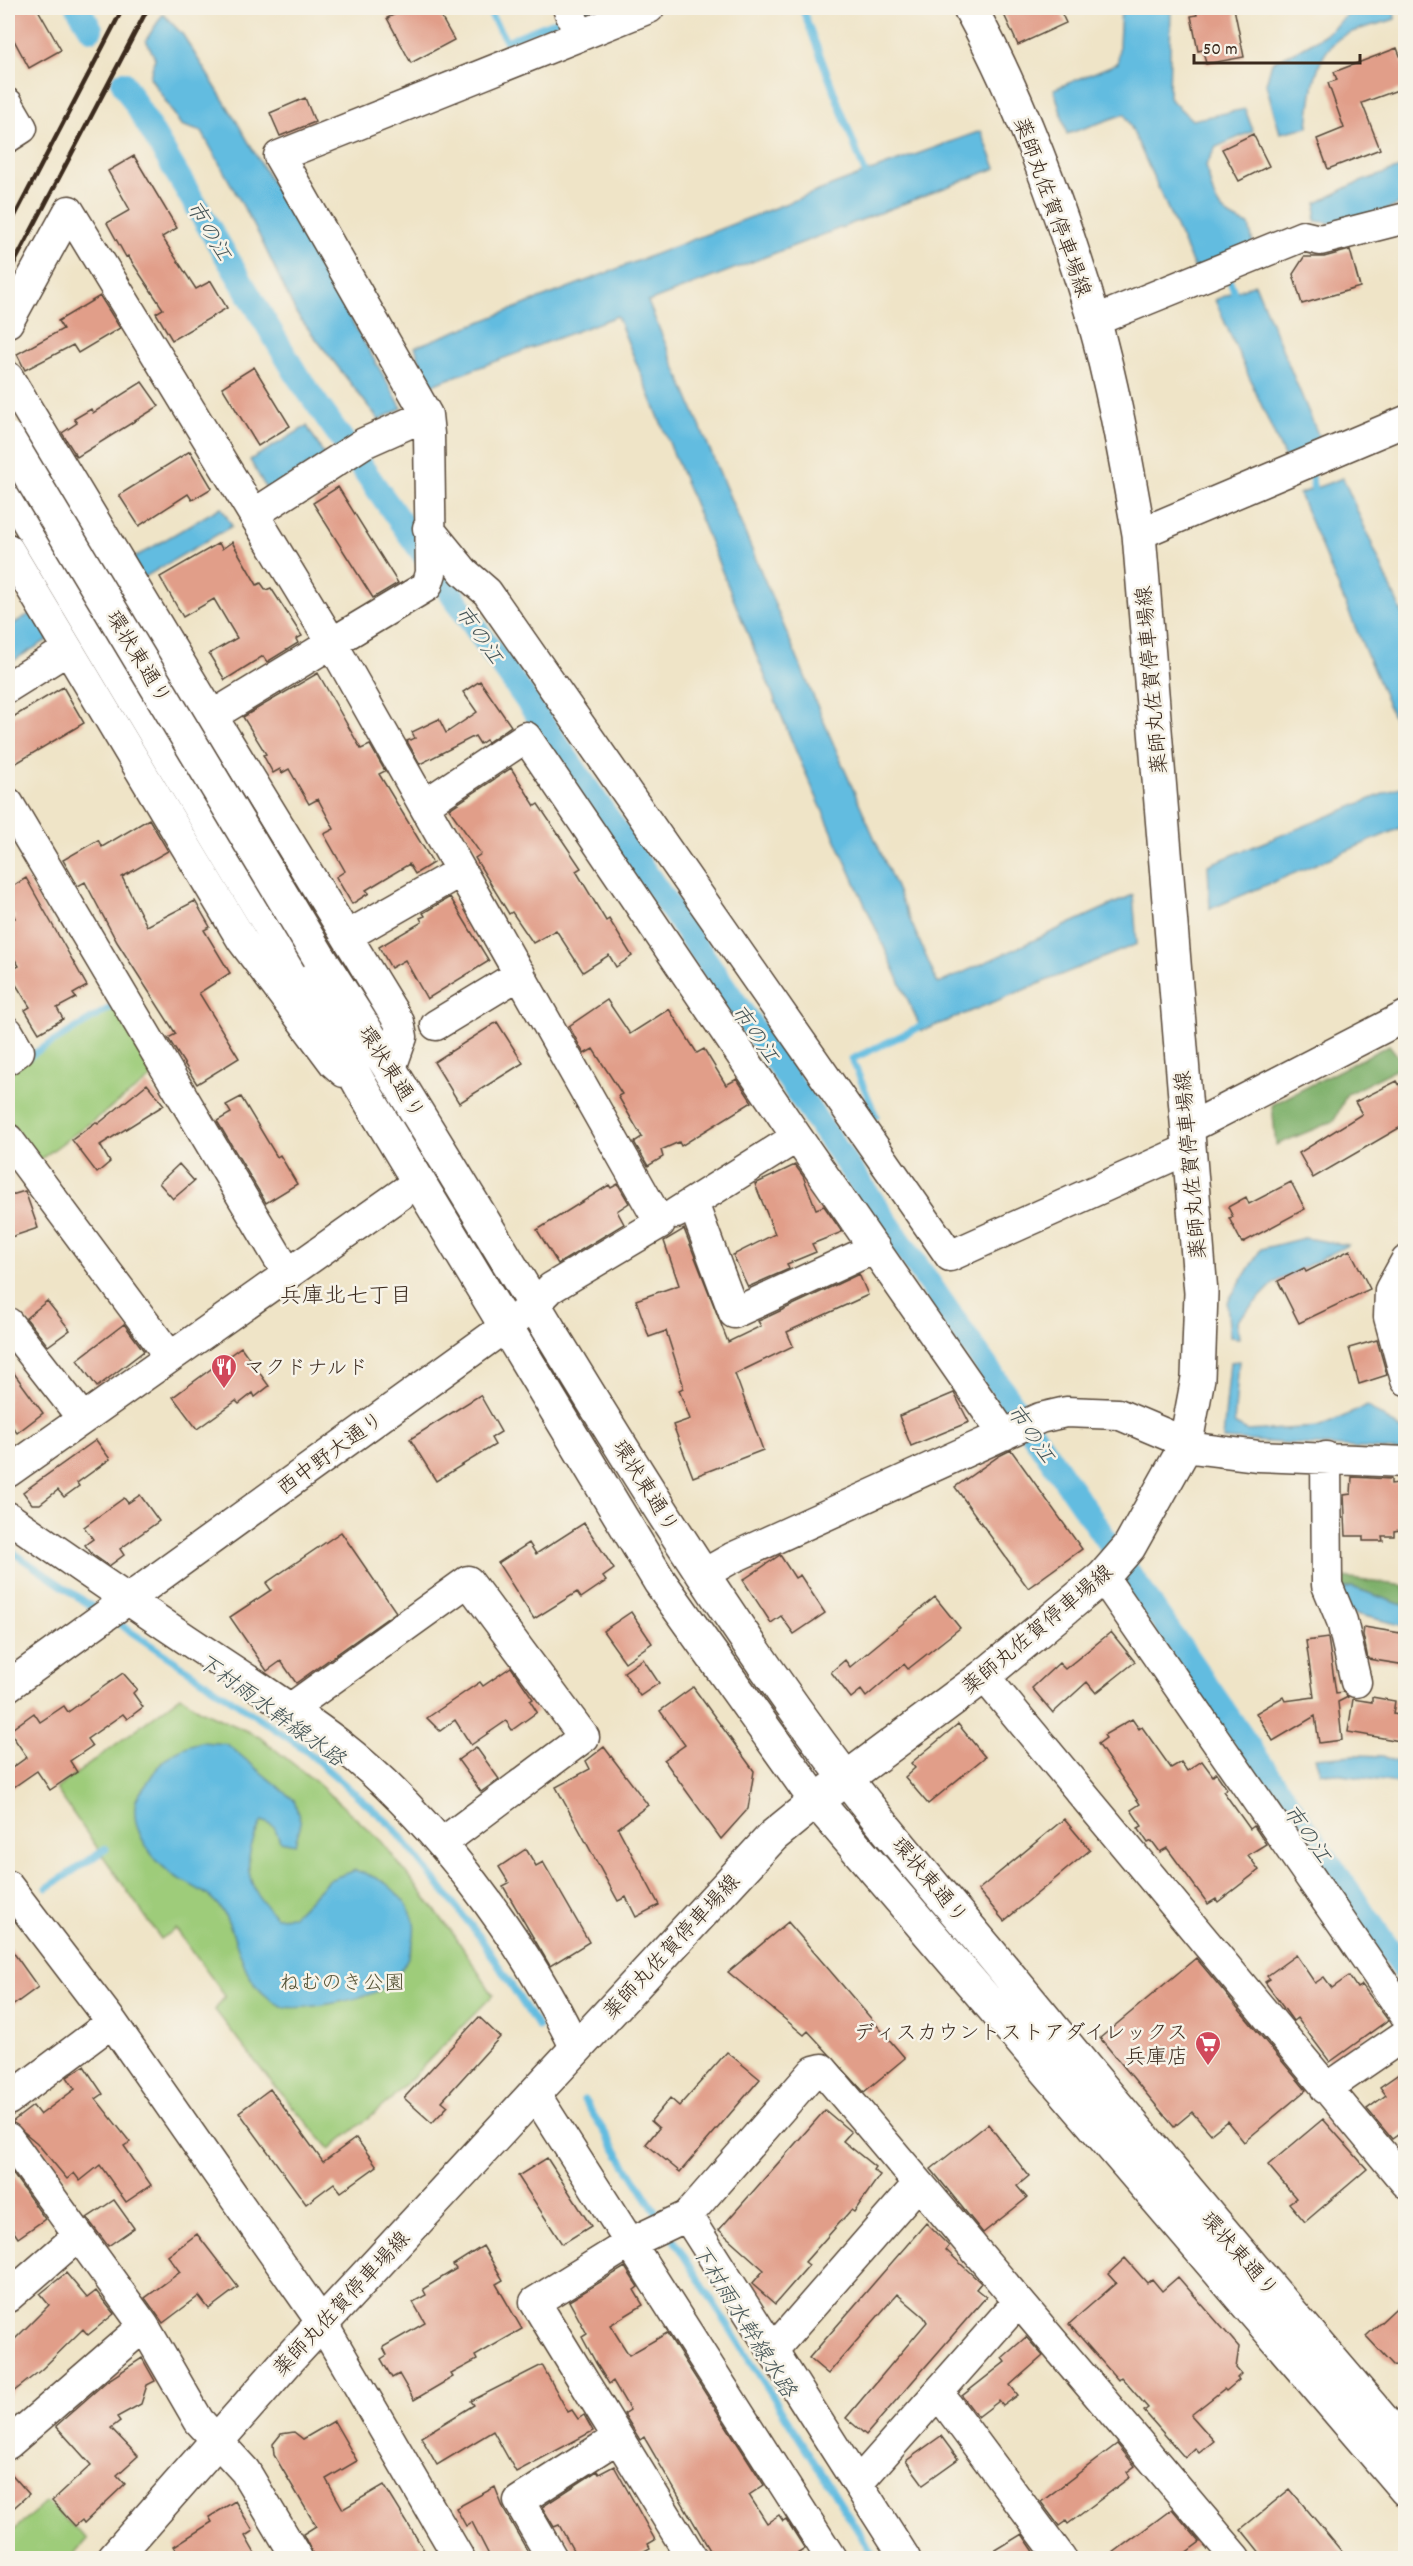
<svg xmlns="http://www.w3.org/2000/svg" width="1413" height="2566" font-family="Dekko,'Klee One',sans-serif">
<style>
.green{fill:#9ecc7a;stroke:#6c7b4c;stroke-width:1.5}
.forest{fill:#7eb06a;stroke:#5c6d44;stroke-width:1.5}
.water{fill:#62bce0;stroke:#4e737f;stroke-width:1.5}
.lines{fill:none;stroke-linecap:round;stroke-linejoin:round}
.stream{stroke:#62bce0;stroke-width:7}
.canal{stroke:#62bce0;stroke-width:24}
.building{fill:#e19e89}
.minor-casing{stroke:#564637;stroke-width:33}
.major-casing{stroke:#564637;stroke-width:36}
.minor{stroke:#fff;stroke-width:30}
.major{stroke:#fff;stroke-width:33}
.rail{stroke:#3b2a1e;stroke-width:4.5}
.major-bridge-casing{stroke:#564637;stroke-width:36;stroke-linecap:butt}
.major-bridge{stroke:#fff;stroke-width:33}
.labels{text-anchor:middle;stroke-width:5;stroke-linejoin:round;paint-order:stroke}
.street-label{font-size:21px;fill:#3b2a1e;stroke:#f7f3e8}
.poi-label{font-size:21px;fill:#3b2a1e;stroke:#f7f3e8;text-anchor:start}
.park-label{font-size:21px;fill:#545235;stroke:#f7f3e8}
.water-label{font-size:22px;font-style:italic;fill:#475658;stroke:#f7f3e8}
.neighbourhood-label{font-size:22px;fill:#3b2a1e;stroke:#f7f3e8}
</style>
<rect width="100%" height="100%" fill="#f7f3e8"/>
<filter id="ink" filterUnits="userSpaceOnUse"><feTurbulence type="fractalNoise" baseFrequency=".0167" numOctaves="2"/><feDisplacementMap in="SourceGraphic" scale="12" xChannelSelector="R" yChannelSelector="G"/><feConvolveMatrix kernelMatrix="1 2 1 2 8 2 1 2 1" color-interpolation-filters="sRGB"/></filter>
<filter id="wash" filterUnits="userSpaceOnUse"><feTurbulence type="fractalNoise" baseFrequency=".008" numOctaves="4" result="noise"/><feDisplacementMap in="SourceGraphic" scale="24" xChannelSelector="R" yChannelSelector="G"/><feGaussianBlur stdDeviation="1.35" result="paint"/><feColorMatrix in="noise" values="0 0 0 0 0 0 0 0 0 0 0 0 0 0 0 0 0 1.4 0 .05"/><feComposite in="paint" operator="in"/></filter>
<g filter="url(#wash)">
<rect width="100%" height="100%" fill="#efe4c7"/>
<path class="green" d="M116 1005 158 1073 38 1161 8 1119V1075L32 1055Z
M181 1696 200 1710 258 1736 316 1782 382 1842 455 1936 493 1995 389 2101 330 2149 268 2078 215 2010 225 1996 176 1929 161 1939 56 1789Z
M46 2502 87 2539 70 2558H8V2535Z"/>
<path class="forest" d="M1389 1045 1405 1065 1347 1094 1334 1121 1276 1145 1272 1105Z
M1335 1577 1405 1586V1606L1352 1587 1339 1590Z"/>
<path class="water" d="M1121 8H1171L1169 98 1192 120 1245 109 1253 131 1216 147 1206 165C1214 198 1213 213 1249 225L1253 243 1195 269 1125 114 1067 134 1054 89 1118 63Z
M1352 8H1394L1395 19C1381 24 1353 29 1341 37 1313 56 1311 97 1308 127L1280 133 1266 84 1272 62C1302 49 1332 35 1352 8Z
M163 14 183 35 234 117 402 408 379 420 296 313 259 235 202 132 181 125 150 77 155 58 146 40Z
M981 131 996 168 648 302 827 729 938 984 1133 895 1137 944 922 1031 798 756 617 316 432 385 423 369 415 347 865 173Z
M1405 166V202L1384 211 1338 224 1315 221 1317 203 1352 185Z
M1255 284 1324 449 1287 463 1215 300Z
M307 426 325 456 267 490 250 460Z
M1343 478 1405 620V745L1299 494Z
M221 507 232 526 143 578 132 559Z
M33 612 49 639 8 664V627Z
M1405 785V826L1210 909 1208 865Z
M1304 1238 1348 1245 1274 1283 1237 1321 1239 1338 1230 1337 1227 1303 1261 1249Z
M1239 1361 1234 1424 1247 1431 1320 1427 1367 1406 1403 1431 1402 1451 1223 1439 1230 1362Z
M1352 1587 1405 1606V1626L1348 1612 1339 1590Z
M201 1742 227 1744 294 1800 301 1823 295 1844 280 1841 274 1826 262 1821C241 1860 244 1886 276 1917L293 1916 329 1880 355 1870C365 1874 380 1878 388 1885 398 1893 412 1909 414 1922 417 1945 404 1972 386 1986 370 1999 305 2010 285 2007 279 2006 274 2002 269 1998 240 1977 240 1941 223 1912 211 1893 193 1887 176 1877 153 1862 129 1829 136 1800 138 1795 143 1789 146 1785 161 1759 173 1749 201 1742Z
M1355 1755 1383 1756 1405 1766V1784L1320 1772 1315 1758Z"/>
<g class="lines">
<path class="stream" d="M487 8 506 41 561 19
M802 8 865 173
M581 11 591 8
M1227 273 1234 292
M1310 470 1314 490
M28 1057 113 1006
M876 1116 852 1059 920 1027 924 1020
M8 1549 100 1612
M112 1619 303 1748 393 1827 480 1937 538 2027
M47 1888 106 1849
M584 2100 660 2219
M670 2234 875 2558"/>
<path class="canal" d="M78 8 91 29
M123 83 298 377 532 708 1406 1974"/>
</g>
<g id="blocks">
<path class="building" d="M8 8H37L61 50 29 68 8 29Z
M408 8H436L454 40 411 63 387 18Z
M1001 8H1059L1066 23 1018 45Z
M1195 8H1234L1244 57 1206 64 1203 50 1198 51 1191 16 1197 15Z
M1397 48 1406 71V87L1362 103 1380 149 1328 169 1317 139 1344 128 1328 83 1337 80 1334 72Z
M305 98 315 122 280 136 270 113Z
M1253 134 1269 166 1239 181 1222 149Z
M134 156 177 228 162 237 196 289 211 281 227 308 172 340 156 313 163 309 128 256 126 257 107 223 130 210 108 171Z
M1350 250 1360 287 1302 304 1293 274 1304 257H1324Z
M100 296 120 328 78 353 73 345 25 370 17 354 63 329 58 321Z
M254 367 290 426 258 446 222 387Z
M142 382 159 406 77 457 62 433 77 423 74 419 91 409 93 413Z
M190 451 212 488 192 500 188 494 139 526 119 495Z
M338 487 398 583 373 598 313 503Z
M232 542 257 585 261 583 266 590 271 588 302 636 296 639 298 643 267 662 263 656 225 680 209 654 237 638 214 599 183 617 160 577 219 543 222 549Z
M318 673 361 749 370 745 385 771 379 774 433 863 415 874 409 864 366 890 369 893 352 904 336 877 345 871 324 834 334 829 318 799 309 804 289 769 282 773 280 769 273 773 263 755 266 754 243 717Z
M480 681 511 726 488 742 486 740 480 744 475 736 420 764 407 741 415 738 412 732 439 719 446 733 477 712 463 692Z
M63 687 84 723 8 768V720Z
M511 768 535 806 538 804 581 868 576 871 606 921 609 919 632 956 616 967 609 955 583 972 556 930 533 943 512 912 509 914 475 858 481 854 449 809Z
M149 819 168 851 122 877 147 926 195 901 210 927 204 930 230 973 199 993 239 1058 197 1084 168 1038 176 1034 117 942 85 882 78 886 63 860 98 840 102 847Z
M26 878 87 986 73 994 76 998 57 1008 63 1019 39 1033 25 1010 30 1007 8 972 19 966 8 949V922L15 918 8 905V889Z
M450 897 489 961 427 999 405 960 391 968 379 947 422 922 420 918 425 916 423 913Z
M607 1000 630 1034 669 1009 697 1053 704 1049 726 1085 737 1079 752 1102 681 1146 679 1142 661 1150 663 1157 648 1166 634 1142 642 1137 618 1096 622 1094 593 1049 584 1054 569 1026Z
M497 1022 523 1063 459 1103 434 1062Z
M1397 1081 1400 1086 1406 1083V1124L1313 1178 1299 1153 1362 1114 1355 1102Z
M147 1084 164 1105 100 1145 110 1162 97 1173 72 1140 96 1122 98 1124Z
M241 1097 277 1157 280 1155 297 1184 266 1203 217 1121 231 1113 226 1105Z
M179 1164 194 1181 173 1199 159 1183Z
M795 1165 803 1176 816 1209 824 1206 842 1232 812 1244 816 1252 787 1264 789 1269 748 1287 733 1255 775 1234 755 1184Z
M1291 1182 1305 1209 1242 1243 1229 1218 1233 1217 1228 1207 1246 1197 1249 1204Z
M618 1184 629 1203 617 1211 624 1224 558 1264 537 1230 609 1185 611 1188Z
M25 1191 38 1228 8 1238V1196Z
M684 1229 728 1342 761 1326 758 1321 763 1319 859 1274 868 1295 787 1332 793 1346 735 1374 763 1450 693 1477 673 1425 690 1419 679 1390 683 1388V1384L666 1331 649 1337 636 1300 679 1285 664 1241Z
M1350 1250 1370 1289 1299 1323 1278 1281 1304 1268 1306 1272Z
M47 1301 70 1330 48 1346 26 1318Z
M124 1324 144 1351 97 1387 77 1360Z
M1377 1340 1387 1375 1359 1384 1349 1348Z
M241 1347 269 1386 255 1397 253 1393 239 1404 236 1401 197 1429 173 1397Z
M8 1365 43 1413 17 1433 8 1421Z
M954 1393 969 1422 911 1446 899 1416Z
M480 1395 501 1432 491 1438 495 1445 436 1481 410 1439Z
M96 1440 110 1459 77 1483 79 1486 64 1497 58 1490 40 1504H32L23 1492Z
M1011 1450 1082 1549 1028 1588 955 1487 999 1456Z
M1352 1477 1391 1479V1484L1406 1482V1529L1394 1531V1536H1382L1383 1541H1363V1536H1346L1344 1495 1351 1494Z
M140 1495 159 1521 120 1549 124 1555 109 1566 92 1554 85 1545 93 1539 84 1527 124 1498 128 1503Z
M584 1523 614 1569 603 1577 606 1581 581 1598 577 1592 534 1619 498 1563 529 1543 536 1554Z
M341 1532 396 1612 296 1683 281 1661 267 1671 230 1617 271 1590 266 1583Z
M780 1555 795 1578 800 1575 825 1613 794 1634 781 1616 771 1623 743 1580Z
M935 1597 960 1628 908 1669 904 1664 866 1697 861 1690 851 1698 831 1672 845 1660 850 1667Z
M631 1612 652 1643 625 1662 603 1631Z
M1364 1627 1406 1634V1665L1368 1659 1363 1635Z
M1111 1632 1135 1662 1096 1693 1087 1682 1053 1713 1032 1688 1059 1663 1065 1669Z
M1328 1638 1336 1693 1343 1692 1348 1697 1338 1702 1342 1740 1319 1743 1315 1716 1273 1741 1256 1713 1283 1697 1285 1701 1314 1697 1306 1641Z
M643 1659 659 1683 640 1696 624 1672Z
M511 1667 533 1699 530 1701 537 1712 512 1730 506 1721 471 1745 455 1720 440 1731 427 1718 480 1682 483 1686Z
M123 1673 137 1689 133 1693 143 1707 127 1719 123 1714 87 1739 92 1746 70 1761 77 1772 50 1790 37 1771 8 1791V1771L27 1757 9 1731 34 1713 40 1722 64 1706 68 1712Z
M693 1687 754 1771 748 1809 721 1839 664 1760 685 1745 660 1711Z
M1372 1697 1395 1701 1393 1714 1406 1716V1742L1348 1732 1353 1699 1372 1702Z
M1132 1719 1139 1729 1142 1727 1171 1768 1181 1762 1187 1771 1202 1761 1213 1776 1216 1773 1227 1789 1223 1791 1250 1829 1254 1826 1266 1844 1248 1855 1259 1870 1218 1902 1216 1899 1208 1904 1167 1848 1160 1852 1152 1841 1148 1843 1138 1828 1142 1826 1131 1810 1140 1804 1098 1744 1106 1738 1104 1735Z
M958 1724 985 1757 928 1804 905 1777 915 1768 911 1763Z
M476 1747 499 1779 481 1792 458 1760Z
M604 1747 648 1805 618 1828 659 1905 636 1917 626 1897 618 1901 556 1787 590 1769 586 1761Z
M1064 1819 1090 1850 1004 1921 978 1890Z
M526 1849 536 1866 543 1862 589 1942 550 1966 503 1886 509 1883 499 1867Z
M788 1922 905 2058 864 2092 808 2031 804 2035 728 1972Z
M8 1945 38 1987 8 2009Z
M1296 1955 1315 1983 1324 1977 1332 1988 1349 1976 1357 1988 1362 1985 1388 2020 1330 2062 1297 2018 1293 2021 1265 1982 1270 1979 1267 1976Z
M1196 1958 1306 2090 1244 2142 1227 2121 1211 2134 1192 2112 1174 2127 1100 2038Z
M479 2017 500 2037 442 2101 448 2106 432 2123 404 2098Z
M727 2052 760 2079 680 2172 646 2144 659 2128 651 2121 670 2098 679 2106Z
M84 2066 103 2094 96 2099 130 2142 124 2146 151 2185 126 2202 100 2165 80 2181 74 2173 67 2179 37 2143 12 2122 33 2106 40 2115 75 2089 67 2077Z
M1406 2069V2129L1392 2139 1367 2109 1386 2095 1380 2087Z
M270 2089 323 2162 356 2138 377 2166 341 2192 334 2183 306 2204 239 2112Z
M825 2110 851 2132 843 2141 875 2167 873 2170 880 2175 854 2212 851 2210 805 2262 809 2265 775 2304 752 2284 764 2270 719 2230Z
M1323 2119 1367 2169 1305 2222 1289 2203 1296 2198 1268 2165Z
M988 2124 1029 2176 1017 2186 1027 2198 983 2233 931 2169Z
M547 2158 591 2226 562 2244 518 2176Z
M8 2167 45 2219 18 2238 8 2223Z
M114 2200 134 2228 108 2246 87 2218Z
M926 2223 949 2246 946 2250 981 2283 976 2289 986 2297 866 2435 846 2418 927 2322 924 2317 897 2294 828 2374 809 2358Z
M197 2234 238 2287 209 2309 199 2296 163 2323 145 2298 180 2272 168 2256Z
M483 2246 503 2280 496 2284 522 2329 475 2356 477 2360 451 2374 453 2377 414 2400 399 2374 392 2378 381 2359 387 2355 383 2347 425 2323 413 2302 426 2295 423 2289 456 2269 453 2265Z
M1125 2258 1147 2283 1152 2279 1162 2291 1178 2277 1239 2347 1236 2368 1241 2374 1237 2378 1239 2380 1226 2391 1224 2389 1191 2415 1214 2441 1199 2453 1195 2448 1185 2458 1144 2411 1148 2408 1121 2377 1118 2380 1069 2324 1116 2283 1108 2274Z
M625 2267 638 2287 634 2290 643 2305 610 2325 629 2355 667 2333 764 2485 749 2495 767 2523 779 2515 783 2521 786 2519 805 2549 789 2559H715L644 2437 640 2440 624 2414 630 2410 613 2381 609 2384 596 2363 582 2337 587 2334 569 2301Z
M66 2273 87 2298 96 2291 114 2314 88 2335 83 2329 41 2370 8 2396V2346L49 2305 40 2294Z
M1406 2299V2355L1394 2366 1366 2336Z
M1026 2337 1043 2356 1010 2385 1018 2395 1003 2406 999 2401 978 2417 962 2396 1005 2362 1002 2358Z
M142 2358 155 2381 147 2385 141 2404 117 2417 120 2421 111 2428 138 2456 117 2475 125 2484 84 2523 82 2520 75 2526 52 2501 91 2465 56 2426 107 2381Z
M542 2365 568 2412 572 2410 578 2419 584 2415 593 2431 516 2472 493 2431 437 2465 421 2437 474 2405 471 2401Z
M334 2421 357 2461 326 2479 343 2509 384 2485 424 2550 418 2553 422 2559H315L303 2534 316 2526 274 2455 273 2444 281 2434 294 2432 303 2439Z
M941 2436 958 2459 923 2484 906 2461Z
M1117 2444 1135 2466 1127 2472 1130 2477 1068 2524 1066 2521 1059 2526 1041 2502Z
M614 2466 655 2540 648 2544 650 2548 630 2559H578L559 2525 554 2527 542 2507 597 2471 599 2474Z
M8 2470 29 2494 8 2513Z
M495 2487 504 2510 532 2559H491L472 2522 466 2526 456 2508Z
M1290 2489 1348 2559H1265L1241 2529Z
M235 2501 253 2531 245 2536 258 2559H182L174 2546 212 2522 209 2517Z
M1172 2509 1200 2542 1177 2559H1105Z
M1022 2534 1039 2559H981Z"/>
</g>
</g>
<g filter="url(#ink)">
<use href="#blocks" fill-opacity="0" stroke="#564637" stroke-width="1.5"/>
<g class="lines">
<defs>
<path id="minor" d="M568 8 579 35
M8 104 22 128 8 137
M1094 321 1303 236 1320 240 1406 218
M8 322 69 211 332 643 212 716 8 377
M254 514 364 443 427 415
M428 528 464 572 487 592 950 1256 1188 1149
M1139 534 1406 421
M8 549 242 940 334 1063 344 1072
M8 687 67 650
M212 716 399 1022 402 1037 391 1068
M8 803 288 1274
M424 805 526 737 797 1137 1004 1435
M347 936 461 871
M436 1025 520 974
M8 1032 19 1051 8 1059
M1187 1129 1406 1016
M8 1139 170 1357
M693 1203 734 1313 875 1248
M676 1213 797 1137
M1406 1261 1390 1290 1389 1317 1406 1380
M8 1323 83 1419
M1326 1457 1327 1585 1342 1621 1356 1682
M8 1472 418 1182
M8 1517C70 1560 132 1603 195 1645 243 1677 292 1708 338 1743 434 1818 523 1939 576 2049
M702 1575 732 1558 1040 1418 1066 1412 1118 1414 1170 1436 1185 1447 1258 1456 1406 1462
M1103 1577 1406 2016
M984 1676 1406 2183
M8 1686 505 1327 533 1306 551 1288 660 1223 332 643 427 586 431 573 429 434 427 415 279 156 649 8
M290 1709 468 1581 584 1737 442 1843
M8 1886 112 2022 322 2323 459 2558
M1326 2089 1406 2034
M535 2094 831 2558
M8 2100 112 2022
M8 2138 144 2326 8 2444
M687 2216 905 2558
M8 2297 78 2236
M144 2326 199 2421 245 2471 297 2558
M774 2349 918 2184
M939 2394 1061 2558
M858 2483 1018 2302
M552 2558 519 2501 617 2438
M692 2558 535 2302 630 2243 687 2216 814 2071 822 2069 1236 2558"/>
<path id="major" d="M8 487 296 969 362 1088 660 1582 816 1801 1406 2490
M319 957C496 1229 649 1518 845 1777 898 1846 956 1911 1011 1978 1141 2136 1273 2292 1406 2447
M114 2558 288 2360 773 1836 816 1801 984 1676 1103 1577 1129 1547 1185 1447 1198 1378 1201 1293 1139 534C1126 462 1114 390 1094 320 1062 213 1023 105 970 8"/>
</defs>
<use href="#minor" class="minor-casing"/>
<use href="#major" class="major-casing"/>
<use href="#minor" class="minor"/>
<use href="#major" class="major"/>
<path class="rail" d="M8 229 123 8
M8 275 148 8"/>
<defs>
<path id="major-bridge" d="M8 439 319 957"/>
</defs>
<use href="#major-bridge" class="major-bridge-casing"/>
<use href="#major-bridge" class="major-bridge"/>
</g>
</g>
<defs>
<symbol id="restaurant-pin" viewBox="-11 -11 22 30"><path d="M0 17L-7.5 6A9.5 9.5 0 1 1 7.5 6Z" fill="#d1495b" stroke="#f7f3e8"/><path d="M-5-6h1v4h1v-4h1v4h1v-4h1v5L-1.5 .5V6h-2V.5L-5-1ZM5-6V6H3V1.5H1.5Q1.5-4 5-6Z" fill="#fff"/></symbol>
<symbol id="supermarket-pin" viewBox="-11 -11 22 30"><path d="M0 17L-7.5 6A9.5 9.5 0 1 1 7.5 6Z" fill="#d1495b" stroke="#f7f3e8"/><path d="M-6-5.5h2.5l.6 2H6L4.5 2H-2.5L-4.4-4H-6ZM-1.5 3.2a1.3 1.3 0 1 0 .1 0ZM3 3.2a1.3 1.3 0 1 0 .1 0Z" fill="#fff"/></symbol>
</defs>
<g fill-rule="evenodd">
<use href="#restaurant-pin" x="209" y="1352" width="30" height="40"/>
<use href="#supermarket-pin" x="1193" y="2029" width="30" height="40"/>
</g>
<g class="labels">
<g class="street-label">
<text transform="translate(1053 207) rotate(70)" y="7">薬師丸佐賀停車場線</text>
<text transform="translate(139 657) rotate(59)" y="7">環状東通り</text>
<text transform="translate(1151 680) rotate(-95)" y="7">薬師丸佐賀停車場線</text>
<text transform="translate(392 1072) rotate(58)" y="7">環状東通り</text>
<text transform="translate(1190 1165) rotate(-95)" y="7">薬師丸佐賀停車場線</text>
<text transform="translate(330 1453) rotate(-36)" y="7">西中野大通り</text>
<text transform="translate(646 1486) rotate(58)" y="7">環状東通り</text>
<text transform="translate(1037 1629) rotate(-40)" y="7">薬師丸佐賀停車場線</text>
<text transform="translate(930 1880) rotate(50)" y="7">環状東通り</text>
<text transform="translate(671 1946) rotate(-47)" y="7">薬師丸佐賀停車場線</text>
<text transform="translate(1240 2254) rotate(49)" y="7">環状東通り</text>
<text transform="translate(341 2303) rotate(-47)" y="7">薬師丸佐賀停車場線</text>
</g>
<g class="poi-label">
<text x="244" y="1374">マクドナルド</text>
<text x="1188" y="2039" text-anchor="end">ディスカウントストアダイレックス<tspan x="1188" dy="24">兵庫店</tspan></text>
</g>
<g class="park-label">
<text x="342" y="1989">ねむのき公園</text>
</g>
<g class="water-label">
<text transform="translate(210 230) rotate(59)" y="8">市の江</text>
<text transform="translate(480 634) rotate(55)" y="8">市の江</text>
<text transform="translate(756 1033) rotate(55)" y="8">市の江</text>
<text transform="translate(1032 1433) rotate(55)" y="8">市の江</text>
<text transform="translate(272 1709) rotate(36)" y="8">下村雨水幹線水路</text>
<text transform="translate(1308 1833) rotate(55)" y="8">市の江</text>
<text transform="translate(745 2320) rotate(58)" y="8">下村雨水幹線水路</text>
</g>
<g class="neighbourhood-label">
<text x="346" y="1302">兵庫北七丁目</text>
</g>
</g>
<rect width="1413" height="2566" fill="none" stroke="#f7f3e8" stroke-width="30"/>
<path d="M1194 54v9h166v-9" fill="none" stroke="#3b2a1e" stroke-width="3"/>
<text x="1203" y="54" font-size="18" fill="#3b2a1e" stroke="#f7f3e8" stroke-width="4.5" paint-order="stroke">50 m</text>
</svg>
